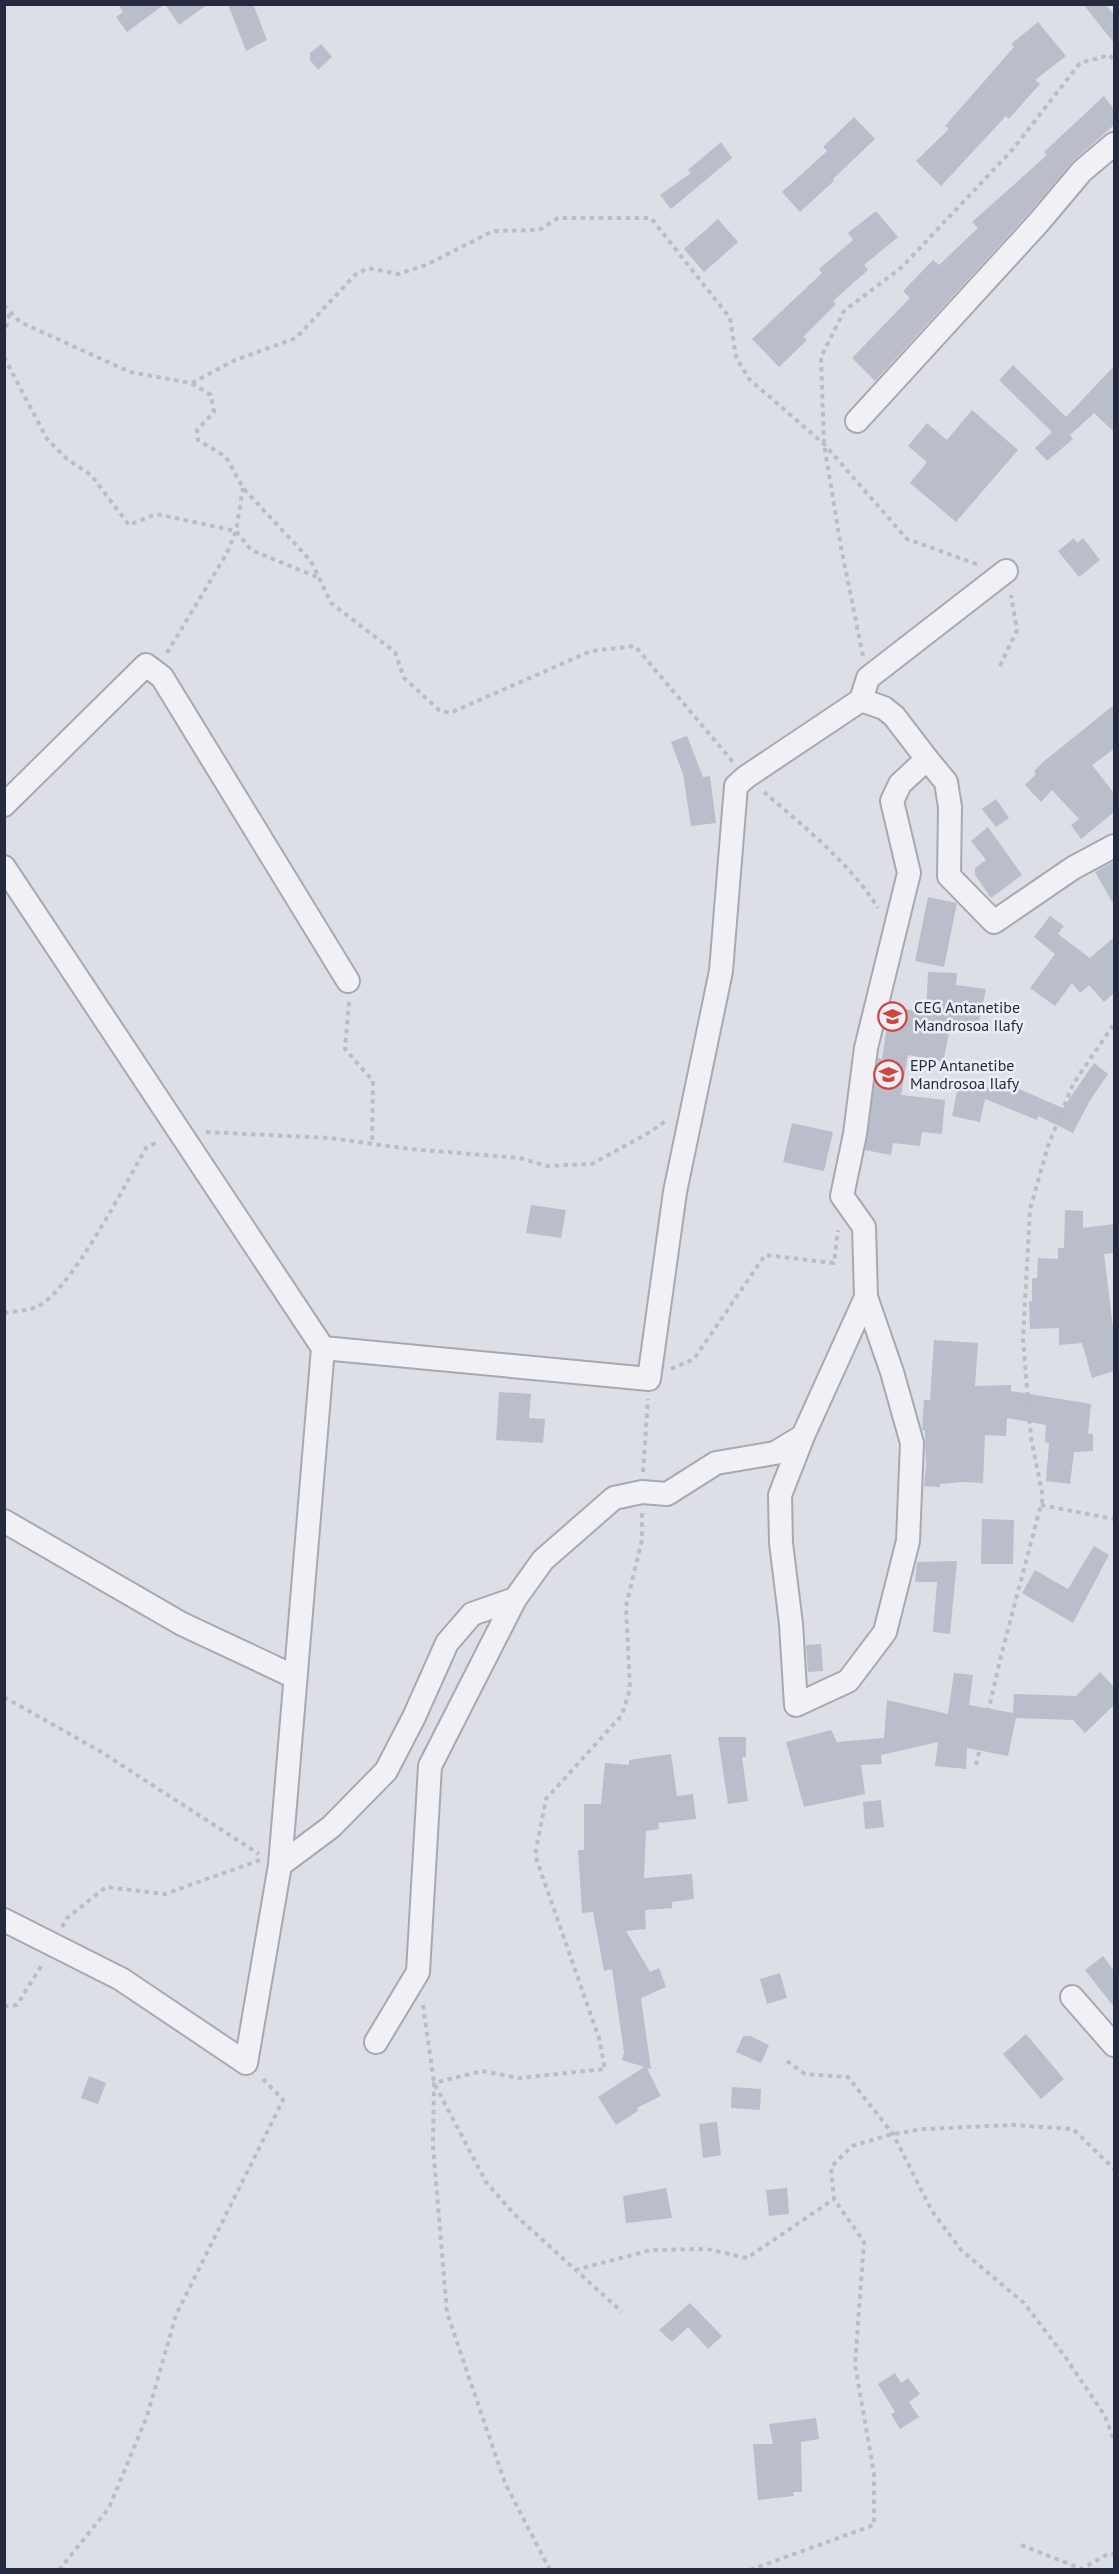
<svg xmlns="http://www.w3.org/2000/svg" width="1119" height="2574" font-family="'PT Sans',sans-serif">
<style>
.building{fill:#babdca}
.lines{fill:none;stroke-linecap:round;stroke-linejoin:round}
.street-casing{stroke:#a6a9b4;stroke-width:26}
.path{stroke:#bbbdc5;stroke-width:4;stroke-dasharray:4.5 4.5;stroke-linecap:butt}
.street{stroke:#f0f0f5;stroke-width:22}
.labels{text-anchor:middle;stroke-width:5;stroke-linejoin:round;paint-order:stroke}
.poi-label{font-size:16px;fill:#262a3e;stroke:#eceef5;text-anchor:start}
</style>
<rect width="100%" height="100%" fill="#dddfe7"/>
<path class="building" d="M118 4H165L127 32 116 17 123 12Z
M165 4H208L179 25Z
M228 4H253L267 40 246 51Z
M1083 4H1105L1114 15V43Z
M1038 22 1066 56 1035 80 1040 84 1009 119 1006 116 941 186 916 161 949 129 945 126 1014 47 1011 44Z
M321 44 332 57 318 70 310 60V53Z
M1104 96 1114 109V125L1072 162 1029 213 875 381 852 358 910 298 903 291 933 260 939 265 978 228 972 222 1047 155 1044 152Z
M854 117 875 139 833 179 834 181 800 212 782 192 827 151 823 147Z
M721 142 732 158 671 209 660 195 691 173 688 170Z
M876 211 898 237 864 265 868 270 833 301 836 304 803 337 807 340 779 367 752 339 822 273 819 269 853 240 848 233Z
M718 219 738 242 704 272 684 249Z
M1013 365 1066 417 1114 366V432L1094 413 1070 435 1073 439 1047 461 1035 448 1052 432 999 380Z
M972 410 1018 450 956 522 910 483 927 462 908 446 927 423 947 440Z
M1074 538 1077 543 1083 538 1100 560 1079 577 1058 551Z
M1114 705V749L1092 765 1114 793V812L1081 839 1071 825 1079 819 1052 790 1041 802 1025 785 1036 774 1034 771 1043 762Z
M687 736 703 777 710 776 716 823 691 826 683 774 671 742Z
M996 799 1009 818 996 827 982 809Z
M988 827 1022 875 991 898 975 875V868L986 860 971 841Z
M1114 861V905L1095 872Z
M928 897 957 903 944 967 915 961Z
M1050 916 1064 926 1058 934 1090 958 1114 937V993L1104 1002 1089 985 1080 993 1072 983 1055 1006 1030 988 1055 954 1034 937Z
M928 972 957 973 956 985 986 989 977 1030 951 1024 943 1062 908 1055 901 1095 945 1100 942 1134 922 1132 920 1146 893 1143 891 1155 865 1150 878 1058 882 1059 890 1007 926 1012Z
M1094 1063 1108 1074 1089 1102 1073 1133 1038 1116 1037 1120 985 1099 980 1122 952 1116 959 1082 1017 1093 1019 1089 1063 1108Z
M792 1123 833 1132 824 1171 783 1162Z
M531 1205 566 1210 561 1238 526 1233Z
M1065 1210 1083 1211V1228L1114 1224V1253L1104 1254 1113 1328 1114 1327V1371L1092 1378 1082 1343 1059 1345V1328L1030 1329 1029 1301H1032V1278H1037L1038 1258 1058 1259V1248H1064Z
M934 1340 978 1343 975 1386 1011 1385V1391L1091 1404 1088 1434H1093V1451L1074 1452 1070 1484 1046 1481 1049 1443 1045 1442 1046 1425 1007 1418 1006 1436 985 1435 983 1483 962 1482 940 1484V1487L924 1486 926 1467 925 1431 922 1430 924 1400H930Z
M499 1392 531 1394 529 1418 545 1419 543 1443 496 1440Z
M982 1519 1014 1520 1013 1564H981Z
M1094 1546 1109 1555 1073 1623 1022 1593 1035 1570 1068 1589Z
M957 1561 950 1634 933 1632 937 1582H915L917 1562Z
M821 1644 823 1671 808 1672 806 1645Z
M1100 1672 1114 1687V1705L1085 1733 1073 1720 1016 1718 1008 1756 967 1748 966 1769 935 1766 938 1742 881 1755 882 1764 861 1765 865 1794 804 1807 786 1742 831 1730 837 1742 884 1738 887 1700 948 1714 954 1673 973 1675 969 1705 1013 1713 1014 1694 1076 1696Z
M718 1737H746V1757H742L748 1801 728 1804Z
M671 1754 677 1796 693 1794 696 1819 658 1823 659 1829 646 1831 644 1878 692 1874 694 1899 672 1902V1908L645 1910 646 1929 626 1931 650 1972 659 1968 666 1987 641 1998 651 2069 647 2068 661 2096 637 2108 638 2111 616 2125 598 2097 644 2067 622 2060 624 2052 612 1969 604 1971 593 1912 582 1913 578 1850H584V1804H601L605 1763 629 1765V1760Z
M881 1800 884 1827 865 1829 863 1802Z
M1103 1956 1114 1971V2007L1085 1970Z
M780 1973 787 1998 767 2004 760 1979Z
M1026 2034 1064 2079 1041 2099 1003 2054Z
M743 2036H750L769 2045 761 2063 736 2052Z
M89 2076 106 2083 98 2104 81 2098Z
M732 2087 761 2089 760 2110 731 2108Z
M717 2122 721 2155 703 2158 699 2124Z
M666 2188 672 2218 626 2223 623 2196Z
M787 2188 789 2214 769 2216 766 2190Z
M690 2303 722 2336 708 2349 688 2327 672 2342 659 2330Z
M895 2373 901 2383 908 2378 920 2394 909 2402 919 2417 900 2429 891 2414 895 2412 878 2384Z
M816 2418 819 2439 801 2442 802 2492H793L794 2496 758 2500 753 2444H773L769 2424Z"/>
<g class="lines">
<defs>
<path id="street" d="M857 421 1039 222 1082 171 1114 144
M927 759 946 782 950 807 949 876 994 922 1073 868 1114 846
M4 805 146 665 162 677 348 981
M4 867 323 1348
M803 1436 780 1495 781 1543 791 1624 796 1705 848 1681 885 1632 908 1541 912 1443 892 1372 866 1297
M4 1521 182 1624 295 1677
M280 1865 331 1827 386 1771 414 1717 447 1643 472 1614 515 1599 543 1560 614 1498 642 1492 667 1494 716 1463 775 1453 803 1436 866 1297 864 1227 842 1196 855 1134 866 1048 909 873 892 801 900 784 927 759 894 716 884 708 861 700 868 678 1006 571
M4 1920 121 1979 246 2063 280 1865 323 1348 649 1379 675 1192 721 971 736 786 746 777 861 700
M1072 1997 1114 2045
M376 2042 418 1972 430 1766 515 1599"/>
</defs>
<use href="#street" class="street-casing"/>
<path class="path" d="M4 305 20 322 130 372 191 383 211 395 214 412 197 430 198 440 226 457 243 488 311 561 331 603 395 652 404 678 439 710 450 713 591 651 635 646 733 762
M4 336 10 311
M4 357 47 439 67 459 91 475 129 525 156 514 236 531 251 550 317 577
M192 383 233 361 296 338 355 275 368 268 398 274 426 265 493 231 539 230 558 218H651L730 318 736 357 749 379 824 444 907 539 979 565
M167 653 227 553 236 531 243 488
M863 656 841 547 824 444 821 357 844 311 902 267 1013 149 1080 63 1110 55 1114 61
M1000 666 1017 630 1011 595
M764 792C804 827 850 863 878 908
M349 1002 345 1049 373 1081 372 1144
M206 1132 330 1138 410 1149 520 1158 547 1166 592 1164 650 1132 667 1120
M4 1313C15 1311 27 1311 36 1307 69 1295 127 1181 146 1148L159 1141
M671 1369 694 1359 765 1255 834 1263 838 1230
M643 1472 648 1399
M1041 1505 1114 1519
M4 1697 98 1750 259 1854
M976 1765 1001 1656 1043 1497 1031 1438 1023 1339 1030 1209 1048 1146 1073 1084 1114 1024
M62 1927 67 1918 106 1887 165 1894 260 1860
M423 2005 434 2083 486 2182 514 2214 622 2312
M4 2006 17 2005 43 1963
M787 2061 805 2074 848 2077 893 2134 932 2211 961 2250 1024 2303 1066 2358 1105 2416 1114 2440
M575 2270 651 2250 707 2249 747 2258 834 2199
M1021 2545 1082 2569 1108 2554H1114
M59 2570 109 2508 147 2416 176 2315 283 2100 262 2078
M550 2570 505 2483 447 2313 433 2146 434 2083 482 2071 519 2078 605 2069 599 2038 535 1855 546 1799 622 1715 630 1689 626 1606 642 1540V1513
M750 2570 874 2525V2473L855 2365 864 2242 834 2199 831 2167 852 2146 893 2134 924 2129 1012 2125 1073 2129 1114 2169"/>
<use href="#street" class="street"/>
</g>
<defs>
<symbol id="school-ring" viewBox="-11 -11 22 22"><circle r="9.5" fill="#eceef5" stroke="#cf453f" stroke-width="1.5"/><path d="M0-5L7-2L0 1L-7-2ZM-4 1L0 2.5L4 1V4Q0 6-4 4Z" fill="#cf453f"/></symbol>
</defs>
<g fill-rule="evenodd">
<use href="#school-ring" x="876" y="1000" width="33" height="33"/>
<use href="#school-ring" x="872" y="1058" width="33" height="33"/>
</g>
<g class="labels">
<g class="poi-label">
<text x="914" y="1013">CEG Antanetibe<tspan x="914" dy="18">Mandrosoa Ilafy</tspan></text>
<text x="910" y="1071">EPP Antanetibe<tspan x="910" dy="18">Mandrosoa Ilafy</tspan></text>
</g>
</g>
<rect width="1119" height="2574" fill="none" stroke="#262a3e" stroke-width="12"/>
</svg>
